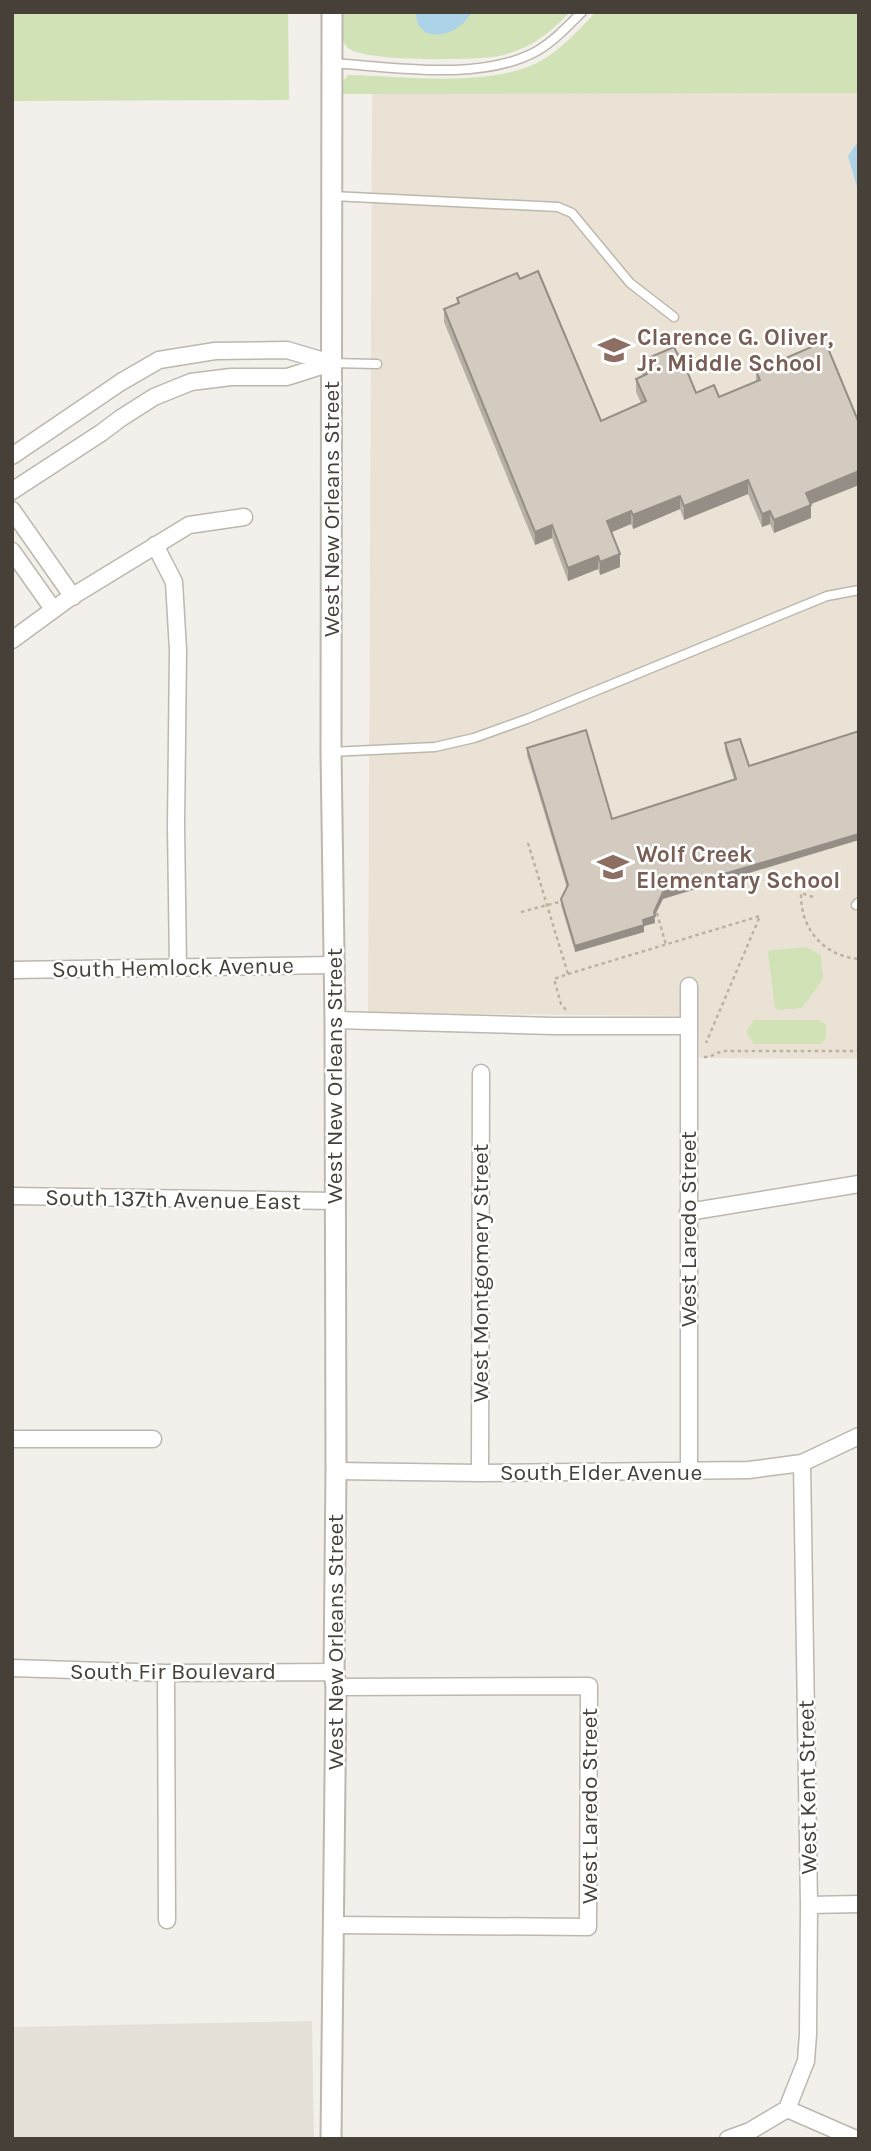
<svg xmlns="http://www.w3.org/2000/svg" width="871" height="2151" font-family="Karla,sans-serif">
<style>
.residential{fill:#e6e1d8}
.education{fill:#eae3d5}
.green{fill:#d1e2b7}
.water{fill:#add3e8}
.lines{fill:none;stroke-linecap:round;stroke-linejoin:round}
.service-casing{stroke:#bdb7ad;stroke-width:11}
.minor-casing{stroke:#bdb7ad;stroke-width:19}
.tertiary-casing{stroke:#bdb7ad;stroke-width:23}
.path{stroke:#bdb1a0;stroke-width:2.5;stroke-dasharray:3.5 3.5;stroke-linecap:butt}
.service{stroke:#fff;stroke-width:8}
.minor{stroke:#fff;stroke-width:16}
.tertiary{stroke:#fff;stroke-width:19}
.wall{fill:#b5afa5}
.shaded-wall{fill:#948e86}
.building{fill:#d3cbc0;stroke:#948e86;stroke-width:2}
.labels{text-anchor:middle;stroke-width:5;stroke-linejoin:round;paint-order:stroke}
.education-label{font-size:23px;font-weight:bold;fill:#785e54;stroke:#fff;text-anchor:start}
.street-label{font-size:23px;fill:#464039;stroke:#fff}
</style>
<rect width="100%" height="100%" fill="#f3efea"/>
<path class="residential" d="M312 2021 314 2139H12V2027Z"/>
<path class="education" d="M372 93H859V1059L699 1058 697 1016 368 1013Z"/>
<path class="green" d="M12 12H288L289 100 12 101Z
M341 12H570C556 26 542 40 523 48 513 52 503 56 492 57 468 60 365 62 348 48 338 39 341 24 341 12Z
M596 12H859V93L340 94V85L348 75C405 76 495 89 544 59 564 47 580 28 596 12Z
M806 947 821 955 823 979 802 1008 778 1010 775 1007 768 953 771 950Z
M754 1020H819L826 1025V1038L821 1044H754L746 1032Z"/>
<path class="water" d="M416 12H473C469 16 466 21 461 25 444 39 416 40 416 12Z
M859 140V194L848 156Z"/>
<g class="lines">
<defs>
<path id="service" d="M333 63C394 67 481 82 537 51 554 41 568 26 582 12
M332 196 558 207 572 213 630 283 674 317
M331 363 377 364
M331 752 435 747 474 738 527 719 827 596 859 590
M856 905 859 902"/>
<path id="minor" d="M12 456 121 382 159 360 215 351 287 350 331 363
M12 491 101 433 121 418 154 397 191 382 231 377H287L331 363
M12 510 73 597
M155 545 174 582 178 650 176 826 178 967
M12 551 53 609
M12 640 68 599 189 525 244 517
M12 970 334 965
M689 986V1472
M335 1020 553 1026H687
M12 1196 334 1201
M688 1212 859 1184
M12 1439H153
M336 1471 480 1473 749 1470 802 1463 859 1436
M480 1473 481 1073
M12 1668 166 1673 334 1672
M166 1673 167 1920
M809 1905 859 1904
M333 1925 588 1927 589 1686 336 1687
M787 2109 806 2061 808 2034 809 1905 802 1463
M728 2139 750 2131 787 2109 856 2139"/>
<path id="tertiary" d="M331 2139 336 1687 334 1672 336 1471 335 1020 331 752 332 12"/>
</defs>
<use href="#service" class="service-casing"/>
<use href="#minor" class="minor-casing"/>
<use href="#tertiary" class="tertiary-casing"/>
<path class="path" d="M528 843 568 974 554 979 561 1004 566 1010
M813 897 801 893C800 928 823 956 859 959
M521 912 563 901
M657 913 666 945
M568 974 760 916 706 1043
M704 1057H709L722 1051H859"/>
<use href="#service" class="service"/>
<use href="#minor" class="minor"/>
<use href="#tertiary" class="tertiary"/>
</g>
<path class="wall" d="M520 279 601 421 641 403 636 392V379L642 376 641 361 696 393 719 397 756 382V371L859 423V485L811 504V518L774 533 770 524 762 527 748 494 684 520 680 509 633 529 631 524 612 532 620 567 600 575 598 569 568 581 552 538 535 545 444 322V309L457 304V298Z
M725 743 749 766 663 899 655 916V923L644 926V932L575 952 561 905V899L567 888 527 755V748L612 819 734 779 725 750Z"/>
<path class="shaded-wall" d="M859 471V485L806 506V493Z
M748 480V494L684 520V506Z
M680 496V509L633 529V515Z
M811 505V518L774 533V520Z
M631 511V524L607 534V521Z
M770 511V524L762 527V514Z
M552 525V538L535 545V532Z
M620 554V567L600 575V562Z
M598 556V569L568 581V568Z
M859 834V840L663 899 654 916 655 923 644 926V932L575 952V946L643 920 654 912 663 892Z"/>
<path class="building" d="M538 271 601 421 646 401 636 379 647 374 641 361 674 347 678 355 680 354 696 393 714 385 719 397 760 380 756 371 825 341 859 423V471L806 493 811 505 774 520 770 511 762 514 748 480 684 506 680 496 633 515 631 511 607 521 620 554 600 562 598 556 568 568 552 525 535 532 444 309 459 303 457 298 517 273 520 279Z
M586 730 612 819 736 779 725 743 740 739 749 766 859 731V834L663 892 654 912 655 916 643 920 644 925 575 946 561 899 568 885 527 748Z"/>
<defs>
<symbol id="school-bare" viewBox="-9 -9 18 18"><path d="M0-5L7-2L0 1L-7-2ZM-4 1L0 2.5L4 1V4Q0 6-4 4Z" fill="#8d6e63" stroke="#fff" stroke-width="2.5" paint-order="stroke"/></symbol>
</defs>
<g fill-rule="evenodd">
<use href="#school-bare" x="592" y="328" width="44" height="44"/>
<use href="#school-bare" x="591" y="845" width="44" height="44"/>
</g>
<g class="labels">
<g class="education-label">
<text x="637" y="345">Clarence G. Oliver,<tspan x="637" dy="26">Jr. Middle School</tspan></text>
<text x="636" y="862">Wolf Creek<tspan x="636" dy="26">Elementary School</tspan></text>
</g>
<g class="street-label">
<text transform="translate(331 509) rotate(-90)" y="8">West New Orleans Street</text>
<text transform="translate(173 967) rotate(-1)" y="8">South Hemlock Avenue</text>
<text transform="translate(334 1076) rotate(-90)" y="8">West New Orleans Street</text>
<text transform="translate(173 1199) rotate(1)" y="8">South 137th Avenue East</text>
<text transform="translate(688 1229) rotate(-90)" y="8">West Laredo Street</text>
<text transform="translate(480 1273) rotate(-90)" y="8">West Montgomery Street</text>
<text x="601" y="1480">South Elder Avenue</text>
<text transform="translate(335 1642) rotate(-90)" y="8">West New Orleans Street</text>
<text x="173" y="1679">South Fir Boulevard</text>
<text transform="translate(807 1787) rotate(-91)" y="8">West Kent Street</text>
<text transform="translate(589 1806) rotate(-90)" y="8">West Laredo Street</text>
</g>
</g>
<rect width="871" height="2151" fill="none" stroke="#464039" stroke-width="28"/>
</svg>
